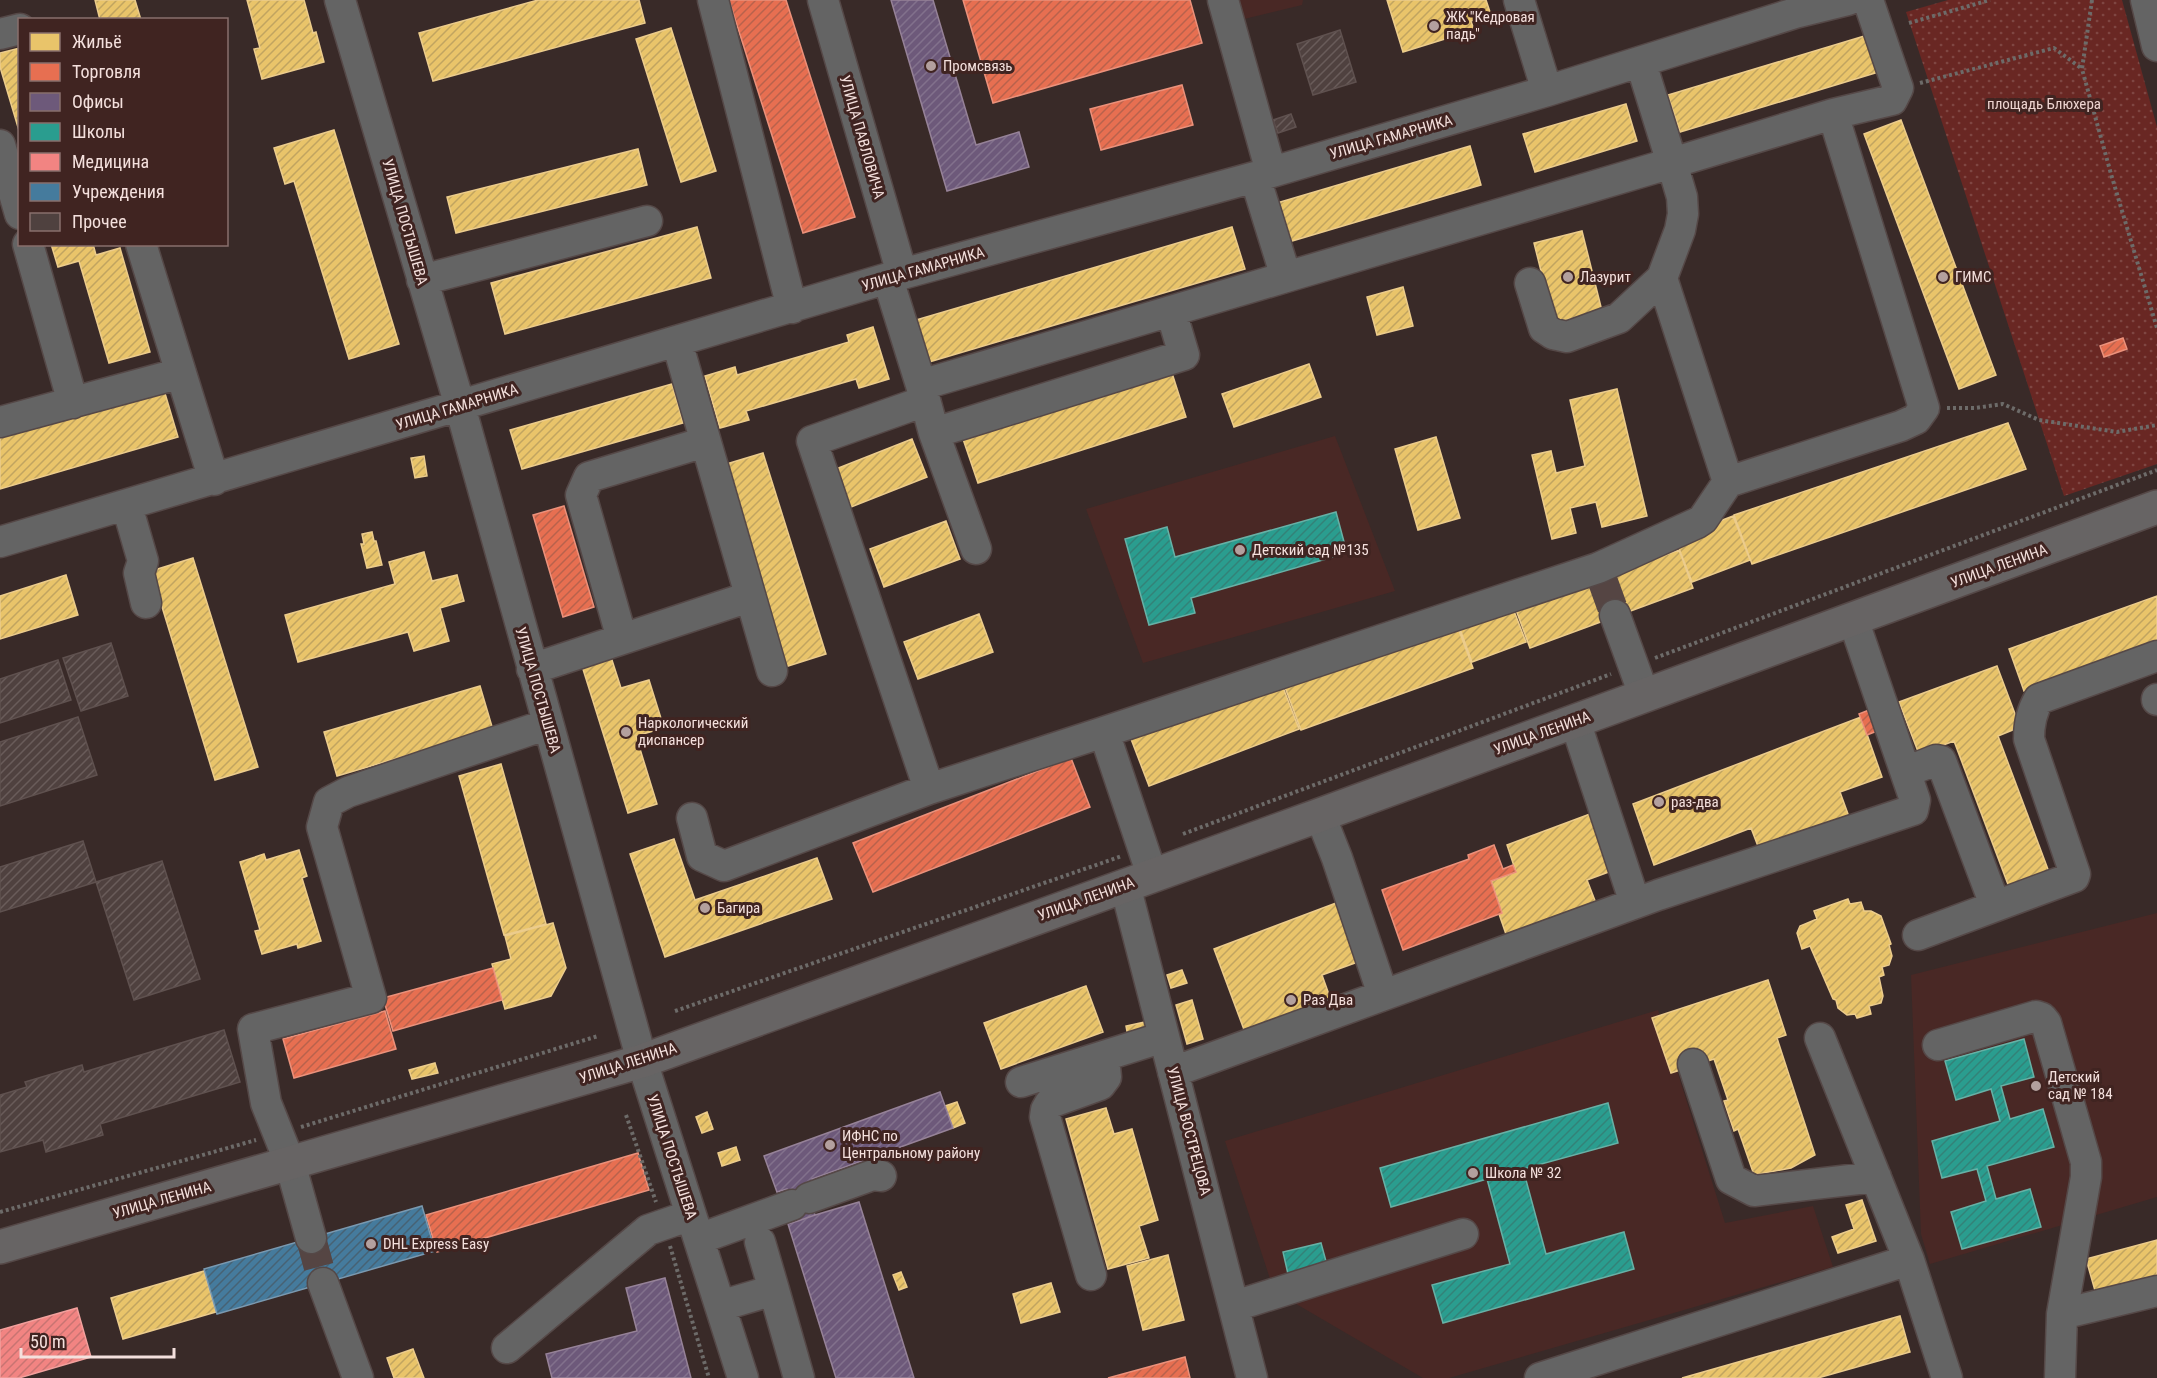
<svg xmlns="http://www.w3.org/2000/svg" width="2157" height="1378" font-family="'Roboto Condensed',sans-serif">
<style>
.built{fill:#492825}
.grass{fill:url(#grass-dots)}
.homes{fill:url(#homes-hatch);stroke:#eccc8c;stroke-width:1.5}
.shops{fill:url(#shops-hatch);stroke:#eb917b;stroke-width:1.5}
.offices{fill:url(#offices-hatch);stroke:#968298;stroke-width:1.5}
.schools{fill:url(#schools-hatch);stroke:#67b1a6;stroke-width:1.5}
.health{fill:url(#health-hatch);stroke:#f3a09d;stroke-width:1.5}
.public{fill:url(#public-hatch);stroke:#7a99b0;stroke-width:1.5}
.building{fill:url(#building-hatch);stroke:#5f514f;stroke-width:1.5}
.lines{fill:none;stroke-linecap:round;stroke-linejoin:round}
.minor-tunnel{stroke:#554543;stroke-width:30;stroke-dasharray:30 15;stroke-linecap:butt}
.minor-casing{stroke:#554847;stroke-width:33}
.major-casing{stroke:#554847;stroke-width:36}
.path{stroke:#6d6b69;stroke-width:4;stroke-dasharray:3 3;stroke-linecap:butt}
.minor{stroke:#646464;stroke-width:30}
.major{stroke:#676464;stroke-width:33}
.poi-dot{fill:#b3a09e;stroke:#402421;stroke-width:2}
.labels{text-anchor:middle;stroke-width:6;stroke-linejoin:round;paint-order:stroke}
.poi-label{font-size:15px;fill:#f4e0dd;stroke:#402421;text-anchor:start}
.park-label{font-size:15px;fill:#eed4d0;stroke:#402421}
.street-label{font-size:15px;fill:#f4e0dd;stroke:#402421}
</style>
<defs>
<pattern id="grass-dots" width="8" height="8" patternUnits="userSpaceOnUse" patternTransform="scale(1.5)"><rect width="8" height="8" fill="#692723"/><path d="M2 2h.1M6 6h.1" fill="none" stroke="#7f4642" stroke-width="1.8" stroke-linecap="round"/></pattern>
<pattern id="homes-hatch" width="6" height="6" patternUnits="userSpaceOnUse" patternTransform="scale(1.5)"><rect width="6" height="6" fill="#e9c46a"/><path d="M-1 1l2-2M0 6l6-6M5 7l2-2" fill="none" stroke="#c1a460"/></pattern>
<pattern id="shops-hatch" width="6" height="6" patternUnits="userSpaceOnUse" patternTransform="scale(1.5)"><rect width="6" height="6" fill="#e76f51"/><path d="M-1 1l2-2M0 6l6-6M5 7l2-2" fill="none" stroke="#b8624c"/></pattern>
<pattern id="offices-hatch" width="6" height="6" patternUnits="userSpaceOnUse" patternTransform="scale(1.5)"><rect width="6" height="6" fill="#6d597a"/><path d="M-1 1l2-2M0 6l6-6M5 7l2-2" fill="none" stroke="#82718c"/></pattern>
<pattern id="schools-hatch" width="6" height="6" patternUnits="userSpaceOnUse" patternTransform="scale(1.5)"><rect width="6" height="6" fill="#2a9d8f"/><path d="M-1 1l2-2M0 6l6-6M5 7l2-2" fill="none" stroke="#338278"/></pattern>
<pattern id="health-hatch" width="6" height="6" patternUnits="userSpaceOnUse" patternTransform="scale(1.5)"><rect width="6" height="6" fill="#f28482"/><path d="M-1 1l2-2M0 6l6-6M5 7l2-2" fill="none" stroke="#c87472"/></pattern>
<pattern id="public-hatch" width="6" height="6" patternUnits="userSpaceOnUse" patternTransform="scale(1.5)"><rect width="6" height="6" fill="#457b9d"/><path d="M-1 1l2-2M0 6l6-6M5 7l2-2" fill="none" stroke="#476274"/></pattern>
<pattern id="building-hatch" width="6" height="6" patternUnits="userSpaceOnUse" patternTransform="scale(1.5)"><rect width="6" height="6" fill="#4f413f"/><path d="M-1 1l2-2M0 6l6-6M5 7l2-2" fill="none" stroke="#695c5a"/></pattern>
</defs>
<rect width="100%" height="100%" fill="#392a28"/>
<path class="built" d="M1235 0H1303L1302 5 1240 20Z
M1335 436 1395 591 1143 663 1086 509Z
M2157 913V1197L1930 1264 1921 1234 1911 975Z
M1658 1010 1725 1223 1813 1206 1833 1267 1449 1378H1423L1274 1291 1225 1141Z"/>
<path class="grass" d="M1948 0H2122L2157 127V464L2064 496 1906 12Z"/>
<path class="homes" d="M95 0H135L141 20H100Z
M247 0H304L313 33 316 32 324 62 262 79 254 49 260 48Z
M538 0H639L645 23 433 81 419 33Z
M1387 0H1486L1491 15 1471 21 1474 30 1403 52Z
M671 28 716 171 681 182 636 39Z
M1871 34 1882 71 1680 132 1668 95Z
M20 48V134L0 67V53Z
M1626 104 1637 141 1535 172 1523 134Z
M1901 120 1996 375 1959 389 1864 134Z
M334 130 399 344 349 359 294 181 285 184 274 148Z
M1470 146 1481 185 1282 244 1270 205Z
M638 149 647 185 456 233 447 197Z
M697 227 711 278 505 334 491 283Z
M1232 227 1245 269 929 362 916 320Z
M1582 231 1602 311 1554 323 1534 243Z
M51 244H93L96 255 120 248 150 352 109 363 79 261 58 267Z
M1403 287 1413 326 1377 335 1367 297Z
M873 327 889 379 859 388 856 379 746 411 749 420 720 428 705 376 735 367 737 375 849 342 847 335Z
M1309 364 1321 397 1234 427 1222 394Z
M1172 373 1186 417 978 483 963 439Z
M672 384 683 423 522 469 510 430Z
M1617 389 1647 516 1602 527 1596 502 1570 508 1576 533 1552 539 1532 455 1551 451 1556 473 1585 466 1570 400Z
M164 390 178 437 0 489V438Z
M2008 423 2026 469 1752 564 1734 515Z
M1436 437 1460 518 1418 530 1395 449Z
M912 439 927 477 851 507 836 469Z
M763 453 826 654 785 667 723 465Z
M424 456 427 476 415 478 411 458Z
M1733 516 1750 560 1692 582 1675 538Z
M946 521 960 559 884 587 870 549Z
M372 532 374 541H376L382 565 367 568 361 544H364L362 534Z
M1679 550 1693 588 1530 648 1516 610Z
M424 552 432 581 457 575 464 601 440 608 449 641 414 651 408 632 298 662 285 615 395 584 389 562Z
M193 558 258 767 215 780 151 571Z
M66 575 78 615 0 639V596Z
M2157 596V644L2024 691 2009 649Z
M1509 598 1526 642 1472 662 1456 618Z
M979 614 993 652 918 679 904 642Z
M1455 620 1473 668 1301 730 1283 682Z
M611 657 621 688 649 680 664 728 636 736 657 804 628 813 582 666Z
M1997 666 2020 727 1998 736 2049 872 2009 887 1954 741 1919 754 1899 702Z
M1281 682 1299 729 1149 786 1131 739Z
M480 686 493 730 337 776 324 732Z
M1861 717 1882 777 1840 792 1852 825 1761 854 1751 828 1654 865 1633 804Z
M501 764 546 924 504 935 459 776Z
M1606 808 1625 866 1587 880 1599 911 1508 940 1499 914 1502 913 1491 881 1516 872 1507 845Z
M674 839 695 900 817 858 832 899 665 957 630 854Z
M299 850 307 876 302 878 321 941 298 948 297 944 262 954 255 931 260 930 240 862 264 854 266 860Z
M1848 899 1850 904 1861 902 1864 911H1871L1881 916 1891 944 1889 945 1892 956 1889 965 1882 967 1884 975 1879 977 1883 996 1881 1003 1869 1006 1871 1014 1857 1018 1855 1014 1847 1015 1838 1008 1836 1000 1833 999 1810 946 1802 949 1797 933 1800 926 1817 919 1814 911Z
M1344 900 1366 959 1322 975 1332 1003 1246 1035 1214 949Z
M553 923 566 968 551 996 505 1009 492 964 511 959 505 936Z
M1182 970 1187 983 1171 988 1167 975Z
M1768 980 1786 1035 1777 1038 1815 1155 1791 1168 1754 1175 1738 1129 1734 1131 1724 1101 1728 1100 1714 1059 1671 1073 1652 1018Z
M1086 986 1103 1032 1001 1069 984 1023Z
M1192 1000 1203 1039 1187 1044 1176 1005Z
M1145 1022 1148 1038 1129 1042 1126 1026Z
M435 1063 438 1073 412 1079 409 1070Z
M957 1102 965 1123 953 1128 945 1106Z
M1106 1108 1114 1134 1132 1129 1158 1220 1139 1226 1149 1258 1108 1269 1066 1119Z
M707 1112 713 1129 702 1133 696 1117Z
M736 1147 740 1160 722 1166 718 1153Z
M1862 1200 1876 1241 1838 1253 1832 1237 1854 1229 1846 1205Z
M2157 1240V1277L2096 1294 2086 1259Z
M1168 1255 1184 1320 1143 1330 1127 1266Z
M204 1271 216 1312 123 1339 111 1298Z
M901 1272 907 1287 899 1290 893 1275Z
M1051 1283 1060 1312 1021 1323 1013 1294Z
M1900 1316 1910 1352 1818 1378H1682Z
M413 1349 424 1378H394L387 1358Z"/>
<path class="shops" d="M729 0H786L855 217 803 233Z
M963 0H1190L1202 43 993 103Z
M1182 85 1193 125 1101 150 1090 109Z
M2123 338 2127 349 2104 357 2100 346Z
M564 506 594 607 563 617 533 515Z
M1869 710 1877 731 1867 735 1859 714Z
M1071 758 1090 807 873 892 853 843Z
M1494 845 1503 869 1513 865 1516 872 1491 881 1502 913 1403 950 1382 890 1469 859 1468 855Z
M493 968 502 1000 393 1031 383 998Z
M385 1011 396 1049 294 1078 283 1039Z
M638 1153 649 1190 437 1252 426 1215Z
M1185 1357 1190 1378H1108Z"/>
<path class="offices" d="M891 0H933L976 145 1019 132 1029 167 947 191Z
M940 1092 953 1128 812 1179 815 1185 806 1189 815 1215 798 1221 787 1189 777 1192 764 1156Z
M940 1092 953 1128 812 1179 815 1185 806 1189 815 1215 859 1202 914 1378H836L788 1224 798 1221 787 1189 777 1192 764 1156Z
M665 1278 691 1378H552L546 1354 637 1331 626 1288Z"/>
<path class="schools" d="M1336 512 1347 553 1191 598 1195 613 1149 625 1125 539 1167 527 1175 557Z
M2024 1039 2034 1077 2001 1086 2010 1119 2043 1109 2054 1147 1987 1166 1996 1199 2030 1189 2041 1227 1962 1249 1951 1212 1986 1201 1977 1169 1942 1178 1932 1141 2000 1121 1991 1089 1956 1100 1945 1061Z
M1608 1103 1618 1143 1523 1169 1546 1254 1624 1232 1634 1269 1443 1323 1432 1285 1510 1264 1487 1179 1391 1207 1380 1168Z
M1321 1243 1327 1265 1288 1274 1283 1252Z"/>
<path class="health" d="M77 1308 91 1357 19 1378H0V1330Z"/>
<path class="public" d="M422 1206 435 1251 217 1314 204 1269Z"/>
<path class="building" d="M1340 30 1356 82 1313 95 1297 44Z
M1291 114 1296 127 1278 133 1273 120Z
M111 643 128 696 81 711 63 658Z
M58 660 71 700 0 723V679Z
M78 717 97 775 0 806V742Z
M83 841 96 882 0 912V867Z
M162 861 200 979 134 1000 96 882Z
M224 1030 240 1082 100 1124 103 1135 46 1152 43 1140 0 1152V1095L27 1087 25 1082 82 1065 84 1072Z"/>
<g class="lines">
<path class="minor-tunnel" d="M1602 579 1615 615
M311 1238 323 1283"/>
<defs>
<path id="minor" d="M340 0 460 406 642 1061 743 1378
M713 0 792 308
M823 0 902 274
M1223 0 1271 172
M1519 0 1547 91
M2146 0 2157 46
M0 34 20 29
M1641 63 1672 163 1833 114 1892 100 1898 88 1868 0
M0 145 20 214
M1255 177 1286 277 1672 163 1682 197 1683 214 1680 230 1662 278 1728 482
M28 244 73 403
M141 244 214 480
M888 279 921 385 1286 277
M422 280 647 221
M1530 283 1544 328 1553 334 1567 337 1619 318 1662 278
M677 342 772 671
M921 385 934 433 1184 355 1171 311
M925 401 812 441 929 789
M0 422 181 373
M934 433 976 549
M127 506 143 561 139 573 146 603
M0 542 902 274 1255 177 1547 91 1795 13 1848 0
M1615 615 1644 695
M622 639 581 495 589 477 705 442
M532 669 749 597
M2157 699V700
M1575 721 1635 903
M1906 772 1936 760 1941 761 1995 905
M1320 815 1337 858 1383 995
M692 818 702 856 724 866 929 789 1104 732
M1152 875 1104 732 1598 568 1697 523 1703 519 1728 482 1901 426 1916 419 1924 408 1833 114
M1125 885 1252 1378
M1918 935 2074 877 2075 874 2029 739C2029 724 2031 712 2039 699L2157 656
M1820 1038 1909 1260
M1938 1045 2036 1016 2042 1018 2046 1023 2086 1162V1177L2062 1314
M1693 1064 1731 1179 1754 1191 1876 1177
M1173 1072 1658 895 1913 810 1915 800 1853 619
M1021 1082 1164 1037
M809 1198 873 1175 881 1176
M311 1238 290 1163 266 1103 253 1029 371 998 322 827 329 802 348 792 548 724
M699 1239 792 1205
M760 1242 774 1290
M1091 1275 1045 1117 1046 1110 1050 1103 1100 1085 1106 1077 1104 1057
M323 1283 358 1378
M720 1306 774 1290 799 1378
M1235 1306 1463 1234
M507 1348 648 1230 691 1215
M1540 1378 1909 1260 1947 1378
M2060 1378 2062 1314 2157 1291"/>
<path id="major" d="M0 1247 642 1061 1320 815 2157 507"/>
</defs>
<use href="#minor" class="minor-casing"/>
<use href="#major" class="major-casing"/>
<path class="path" d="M2092 0 2082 69 2111 174 2157 328
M1909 23 1990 0
M1920 83 2054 48 2081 68
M1947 408H1975L2003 404 2039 420 2117 432 2157 425
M1655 658 2157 470
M1183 834 1611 674
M675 1011 1122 856
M626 1115 656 1202
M301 1127 598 1036
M0 1212 256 1140
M670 1246 709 1378"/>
<use href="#minor" class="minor"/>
<use href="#major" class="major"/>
</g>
<g class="poi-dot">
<circle cx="1434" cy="26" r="6"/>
<circle cx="931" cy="66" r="6"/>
<circle cx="1568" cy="277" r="6"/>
<circle cx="1943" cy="277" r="6"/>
<circle cx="1240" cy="550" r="6"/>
<circle cx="626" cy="732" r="6"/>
<circle cx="1659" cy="802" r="6"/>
<circle cx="705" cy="908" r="6"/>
<circle cx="1291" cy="1000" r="6"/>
<circle cx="2036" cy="1086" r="6"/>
<circle cx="830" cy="1145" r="6"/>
<circle cx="1473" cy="1173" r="6"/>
<circle cx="371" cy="1244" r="6"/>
</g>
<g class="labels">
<g class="poi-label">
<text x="1446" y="22">ЖК "Кедровая<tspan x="1446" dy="17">падь"</tspan></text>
<text x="943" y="71">Промсвязь</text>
<text x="1580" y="282">Лазурит</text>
<text x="1955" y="282">ГИМС</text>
<text x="1252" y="555">Детский сад №135</text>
<text x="638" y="728">Наркологический<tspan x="638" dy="17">диспансер</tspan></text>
<text x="1671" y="807">раз-два</text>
<text x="717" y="913">Багира</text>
<text x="1303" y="1005">Раз Два</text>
<text x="2048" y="1082">Детский<tspan x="2048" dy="17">сад № 184</tspan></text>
<text x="842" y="1141">ИФНС по<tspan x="842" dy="17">Центральному району</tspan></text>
<text x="1485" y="1178">Школа № 32</text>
<text x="383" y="1249">DHL Express Easy</text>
</g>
<g class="park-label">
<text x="2044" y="109">площадь Блюхера</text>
</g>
<g class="street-label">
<text transform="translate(862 137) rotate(74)" y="5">УЛИЦА ПАВЛОВИЧА</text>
<text transform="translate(1391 137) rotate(-16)" y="5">УЛИЦА ГАМАРНИКА</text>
<text transform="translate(405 222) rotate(74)" y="5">УЛИЦА ПОСТЫШЕВА</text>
<text transform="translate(923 269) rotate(-16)" y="5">УЛИЦА ГАМАРНИКА</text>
<text transform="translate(457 407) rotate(-17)" y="5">УЛИЦА ГАМАРНИКА</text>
<text transform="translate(1999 566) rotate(-20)" y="5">УЛИЦА ЛЕНИНА</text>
<text transform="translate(538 690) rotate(74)" y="5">УЛИЦА ПОСТЫШЕВА</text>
<text transform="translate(1542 733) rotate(-20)" y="5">УЛИЦА ЛЕНИНА</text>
<text transform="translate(1086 899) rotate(-20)" y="5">УЛИЦА ЛЕНИНА</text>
<text transform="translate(628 1063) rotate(-18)" y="5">УЛИЦА ЛЕНИНА</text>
<text transform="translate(1189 1131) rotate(75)" y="5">УЛИЦА ВОСТРЕЦОВА</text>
<text transform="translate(672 1157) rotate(72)" y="5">УЛИЦА ПОСТЫШЕВА</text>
<text transform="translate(162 1200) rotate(-16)" y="5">УЛИЦА ЛЕНИНА</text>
</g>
</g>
<rect x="18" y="18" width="210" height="228" fill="#402421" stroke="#886f6c" stroke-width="1.5"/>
<rect x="30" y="33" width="30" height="18" fill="#e9c46a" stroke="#886f6c" stroke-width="1.5"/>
<text x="72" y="48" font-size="18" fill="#f4e0dd">Жильё</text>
<rect x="30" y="63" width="30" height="18" fill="#e76f51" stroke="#886f6c" stroke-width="1.5"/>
<text x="72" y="78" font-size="18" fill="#f4e0dd">Торговля</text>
<rect x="30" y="93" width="30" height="18" fill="#6d597a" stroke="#886f6c" stroke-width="1.5"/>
<text x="72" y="108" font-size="18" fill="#f4e0dd">Офисы</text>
<rect x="30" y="123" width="30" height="18" fill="#2a9d8f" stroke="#886f6c" stroke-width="1.5"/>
<text x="72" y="138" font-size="18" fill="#f4e0dd">Школы</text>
<rect x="30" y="153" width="30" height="18" fill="#f28482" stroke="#886f6c" stroke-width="1.5"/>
<text x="72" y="168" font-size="18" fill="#f4e0dd">Медицина</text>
<rect x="30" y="183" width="30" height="18" fill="#457b9d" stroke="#886f6c" stroke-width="1.5"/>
<text x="72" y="198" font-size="18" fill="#f4e0dd">Учреждения</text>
<rect x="30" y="213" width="30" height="18" fill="#4f413f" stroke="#886f6c" stroke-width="1.5"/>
<text x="72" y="228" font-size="18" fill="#f4e0dd">Прочее</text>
<path d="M21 1348v9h153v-9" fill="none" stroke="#f4e0dd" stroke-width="3"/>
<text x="30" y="1348" font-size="18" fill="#f4e0dd" stroke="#402421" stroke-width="4.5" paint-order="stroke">50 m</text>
</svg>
